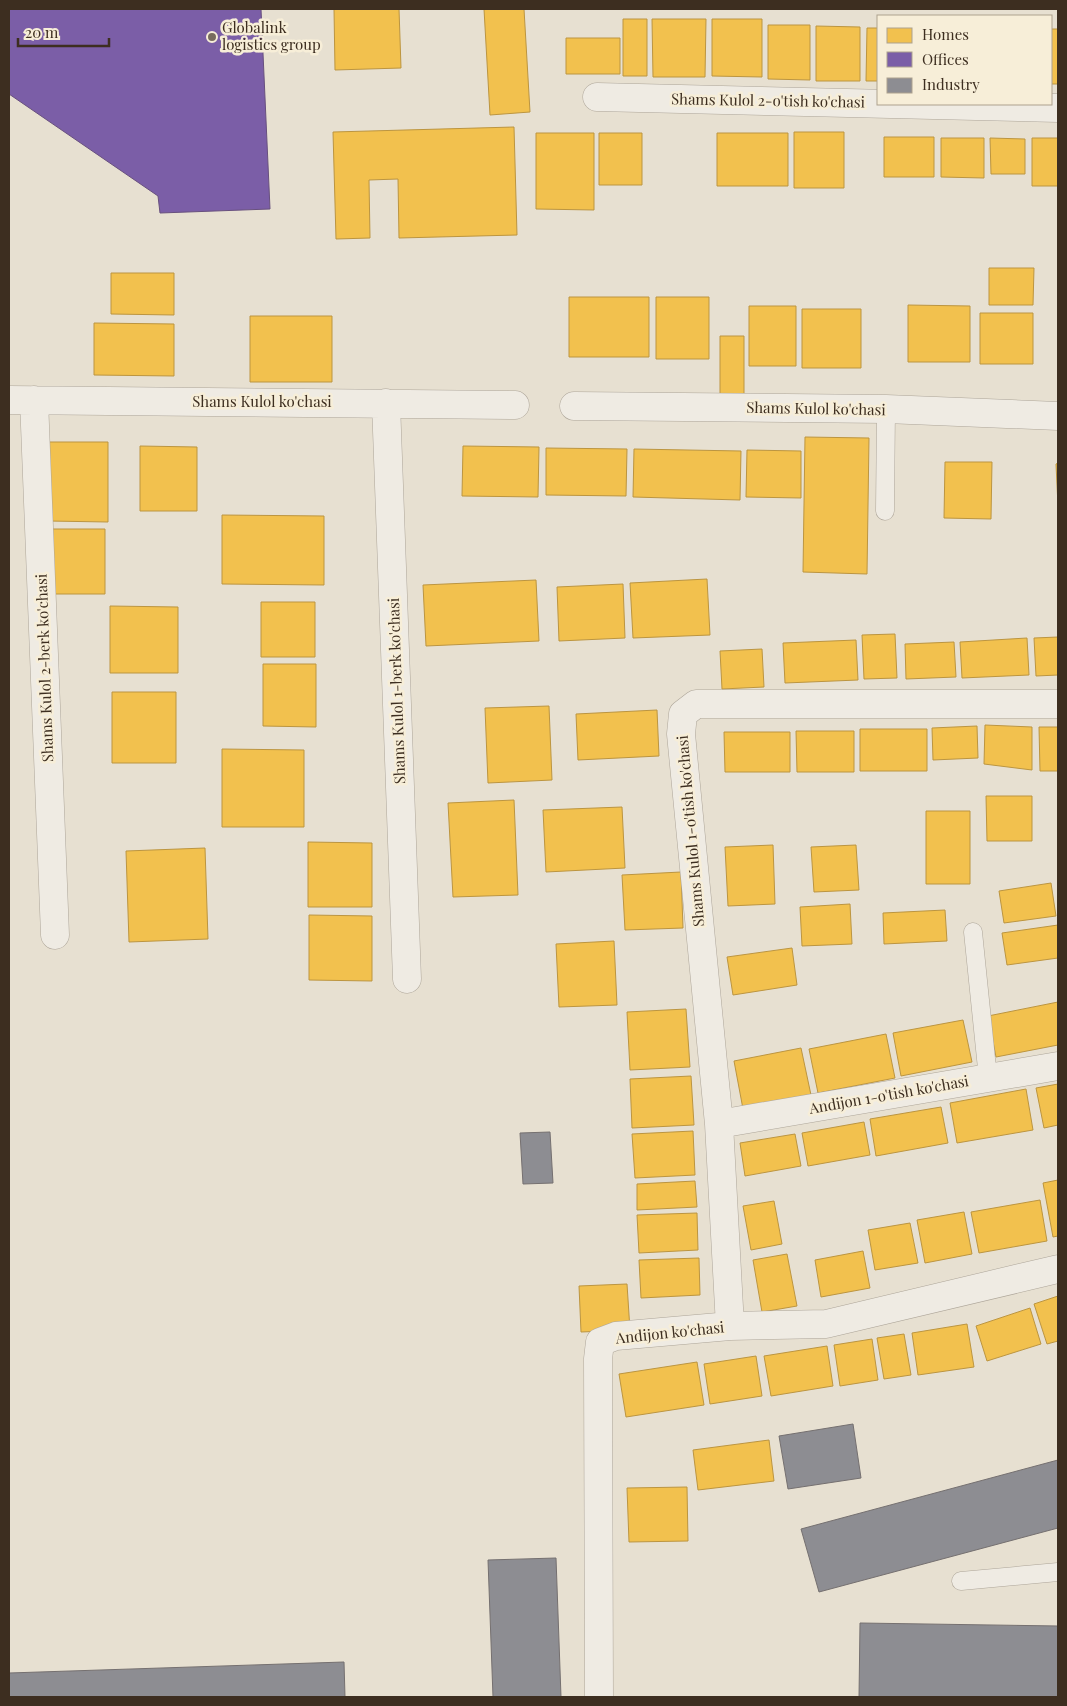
<svg xmlns="http://www.w3.org/2000/svg" width="1067" height="1706" font-family="'Playfair Display',serif">
<style>
.homes{fill:#f2c14e;stroke:#bc9540}
.offices{fill:#7b5ea7;stroke:#68507e}
.industry{fill:#8d8d92;stroke:#757070}
.lines{fill:none;stroke-linecap:round;stroke-linejoin:round}
.lane-casing{stroke:#ada599;stroke-width:19}
.street-casing{stroke:#ada599;stroke-width:29}
.lane{stroke:#efebe3;stroke-width:18}
.street{stroke:#efebe3;stroke-width:28}
.poi-dot{fill:#786c5e;stroke:#f7eed8;stroke-width:2}
.labels{text-anchor:middle;stroke-width:5;stroke-linejoin:round;paint-order:stroke}
.poi-label{font-size:15px;fill:#3d2e20;stroke:#f7eed8;text-anchor:start}
.street-label{font-size:15px;fill:#3d2e20;stroke:#f7eed8}
</style>
<rect width="100%" height="100%" fill="#e7e0d1"/>
<path class="homes" d="M334 9H399L401 68 335 70Z
M484 9H524L530 112 490 115Z
M623 19H647V76H623Z
M652 19H706L705 77H653Z
M712 19H762V77L712 76Z
M768 25H810V80L768 79Z
M816 26 860 27V81H816Z
M867 28H878V81H866Z
M1051 29H1058V84H1051Z
M566 38H620V74H566Z
M514 127 517 235 399 238 398 179 369 180 370 238 336 239 333 132Z
M794 132H844V188H794Z
M536 133H594V210L536 209Z
M599 133H642V185H599Z
M717 133H788V186H717Z
M884 137H934V177H884Z
M941 138H984V178L941 177Z
M990 138 1025 139V174H991Z
M1032 138H1058V186H1032Z
M989 268H1034L1033 305H989Z
M111 273H174V315L111 314Z
M569 297H649V357H569Z
M656 297H709V359H656Z
M908 305 970 306V362H908Z
M749 306H796V366H749Z
M802 309H861V368H802Z
M980 313H1033V364H980Z
M250 316H332V382H250Z
M94 323 174 324V376L94 375Z
M720 336H744V394H720Z
M805 437 869 438 867 574 803 572Z
M49 442H108V522L48 521Z
M140 446 197 447V511H140Z
M463 446 539 447 538 497 462 496Z
M546 448 627 449 626 496 546 495Z
M634 449 741 451 740 500 633 497Z
M747 450 801 451V498L746 497Z
M945 462H992L991 519 944 518Z
M1058 463V506L1056 464Z
M222 515 324 516V585L222 584Z
M49 529H105V594H49Z
M707 579 710 635 633 638 630 583Z
M536 580 539 641 426 646 423 585Z
M623 584 625 638 559 641 557 587Z
M261 602H315V657H261Z
M110 606 178 607V673H110Z
M895 634 897 678 864 679 862 635Z
M1058 637V675L1036 676 1034 638Z
M1027 638 1029 675 962 678 960 642Z
M856 640 858 680 785 683 783 643Z
M954 642 956 677 906 679 905 644Z
M762 649 764 687 722 689 720 651Z
M263 664H316V727L263 726Z
M112 692H176V763H112Z
M549 706 552 780 488 783 485 708Z
M657 710 659 756 578 760 576 714Z
M985 725 1032 727V770L984 764Z
M977 726 978 758 933 760 932 728Z
M1039 727H1058V771H1040Z
M860 729H927V771H860Z
M796 731H854V772H797Z
M724 732H790V772H725Z
M222 749 304 750V827H222Z
M986 796H1032V841H987Z
M514 800 518 895 453 897 448 803Z
M622 807 625 868 546 872 543 810Z
M926 811H970V884H926Z
M308 842 372 843V907H308Z
M773 845 775 904 728 906 725 847Z
M856 845 859 890 814 892 811 847Z
M205 848 208 939 129 942 126 851Z
M681 872 683 928 625 930 622 875Z
M1051 883 1056 916 1004 923 999 891Z
M850 904 852 944 802 946 800 907Z
M945 910 947 941 884 944 883 913Z
M309 915 372 916V981L309 980Z
M1058 925V958L1007 965 1002 933Z
M614 941 617 1005 559 1007 556 944Z
M792 948 797 985 733 995 727 957Z
M1058 1002V1045L996 1057 988 1016Z
M686 1009 690 1067 630 1070 627 1012Z
M963 1020 972 1062 901 1076 893 1033Z
M886 1034 895 1078 818 1093 809 1049Z
M801 1048 811 1095 743 1109 734 1061Z
M691 1076 694 1125 632 1128 630 1079Z
M1058 1084V1125L1044 1128 1036 1088Z
M1026 1089 1033 1130 957 1143 950 1103Z
M941 1107 948 1143 876 1156 870 1119Z
M864 1122 870 1155 808 1166 802 1133Z
M693 1131 695 1175 635 1178 632 1134Z
M795 1134 801 1166 745 1176 740 1143Z
M1058 1180V1236L1053 1237 1043 1183Z
M695 1181 697 1207 637 1210V1184Z
M1040 1200 1047 1241 979 1253 971 1212Z
M774 1201 782 1244 751 1250 743 1206Z
M964 1212 972 1254 925 1263 917 1220Z
M697 1213 698 1250 639 1253 637 1215Z
M910 1223 918 1263 875 1270 868 1230Z
M863 1251 870 1288 821 1297 815 1260Z
M787 1254 797 1306 762 1312 753 1260Z
M699 1258 700 1295 641 1298 639 1260Z
M627 1284 630 1330 581 1332 579 1286Z
M1058 1296V1341L1047 1344 1034 1304Z
M1030 1308 1041 1344 987 1361 976 1326Z
M967 1324 974 1367 918 1375 912 1333Z
M904 1334 911 1375 884 1379 877 1338Z
M872 1339 878 1380 840 1386 834 1345Z
M827 1346 833 1386 771 1396 764 1356Z
M756 1356 762 1396 710 1404 704 1364Z
M697 1362 704 1405 626 1417 619 1374Z
M769 1440 774 1481 698 1490 693 1450Z
M687 1487 688 1541 629 1542 627 1488Z"/>
<path class="offices" d="M9 9H261L270 209 160 213 158 196 9 94Z"/>
<path class="industry" d="M550 1132 553 1183 523 1184 520 1133Z
M853 1424 861 1478 788 1489 779 1436Z
M1058 1460V1528L819 1592 801 1529Z
M556 1558 561 1697H493L488 1560Z
M860 1623 1058 1626V1697H859Z
M344 1662 345 1697H9V1673Z"/>
<g class="lines">
<defs>
<path id="lane" d="M885 511 886 409
M973 932 988 1078
M961 1581 1058 1572"/>
<path id="street" d="M597 97 1058 108
M9 400 515 405
M34 400 55 935
M386 403 407 979
M574 406 886 409 1058 416
M719 1124 1058 1066
M730 1326 719 1124 681 734 683 714 696 704H1058
M599 1697 598 1359 600 1342 616 1336 730 1326 826 1324 1058 1269"/>
</defs>
<use href="#lane" class="lane-casing"/>
<use href="#street" class="street-casing"/>
<use href="#lane" class="lane"/>
<use href="#street" class="street"/>
</g>
<circle class="poi-dot" cx="212" cy="37" r="5"/>
<g class="labels">
<g class="poi-label">
<text x="222" y="33">Globalink<tspan x="222" dy="17">logistics group</tspan></text>
</g>
<g class="street-label">
<text transform="translate(768 101) rotate(1)" y="5">Shams Kulol 2-o'tish ko'chasi</text>
<text x="262" y="407">Shams Kulol ko'chasi</text>
<text transform="translate(816 409) rotate(1)" y="5">Shams Kulol ko'chasi</text>
<text transform="translate(45 668) rotate(-92)" y="5">Shams Kulol 2-berk ko'chasi</text>
<text transform="translate(397 691) rotate(-92)" y="5">Shams Kulol 1-berk ko'chasi</text>
<text transform="translate(691 831) rotate(-95)" y="5">Shams Kulol 1-o'tish ko'chasi</text>
<text transform="translate(889 1095) rotate(-10)" y="5">Andijon 1-o'tish ko'chasi</text>
<text transform="translate(670 1333) rotate(-6)" y="5">Andijon ko'chasi</text>
</g>
</g>
<rect width="1067" height="1706" fill="none" stroke="#3d2e20" stroke-width="20"/>
<rect x="877" y="15" width="175" height="90" fill="#f7eed8" stroke="#ada18e"/>
<rect x="887" y="28" width="25" height="15" fill="#f2c14e" stroke="#ada18e"/>
<text x="922" y="40" font-size="15" fill="#3d2e20">Homes</text>
<rect x="887" y="52" width="25" height="15" fill="#7b5ea7" stroke="#ada18e"/>
<text x="922" y="65" font-size="15" fill="#3d2e20">Offices</text>
<rect x="887" y="78" width="25" height="15" fill="#8d8d92" stroke="#ada18e"/>
<text x="922" y="90" font-size="15" fill="#3d2e20">Industry</text>
<path d="M18 38v8h91v-8" fill="none" stroke="#3d2e20" stroke-width="2.5"/>
<text x="25" y="38" font-size="15" fill="#3d2e20" stroke="#f7eed8" stroke-width="4" paint-order="stroke">20 m</text>
</svg>
